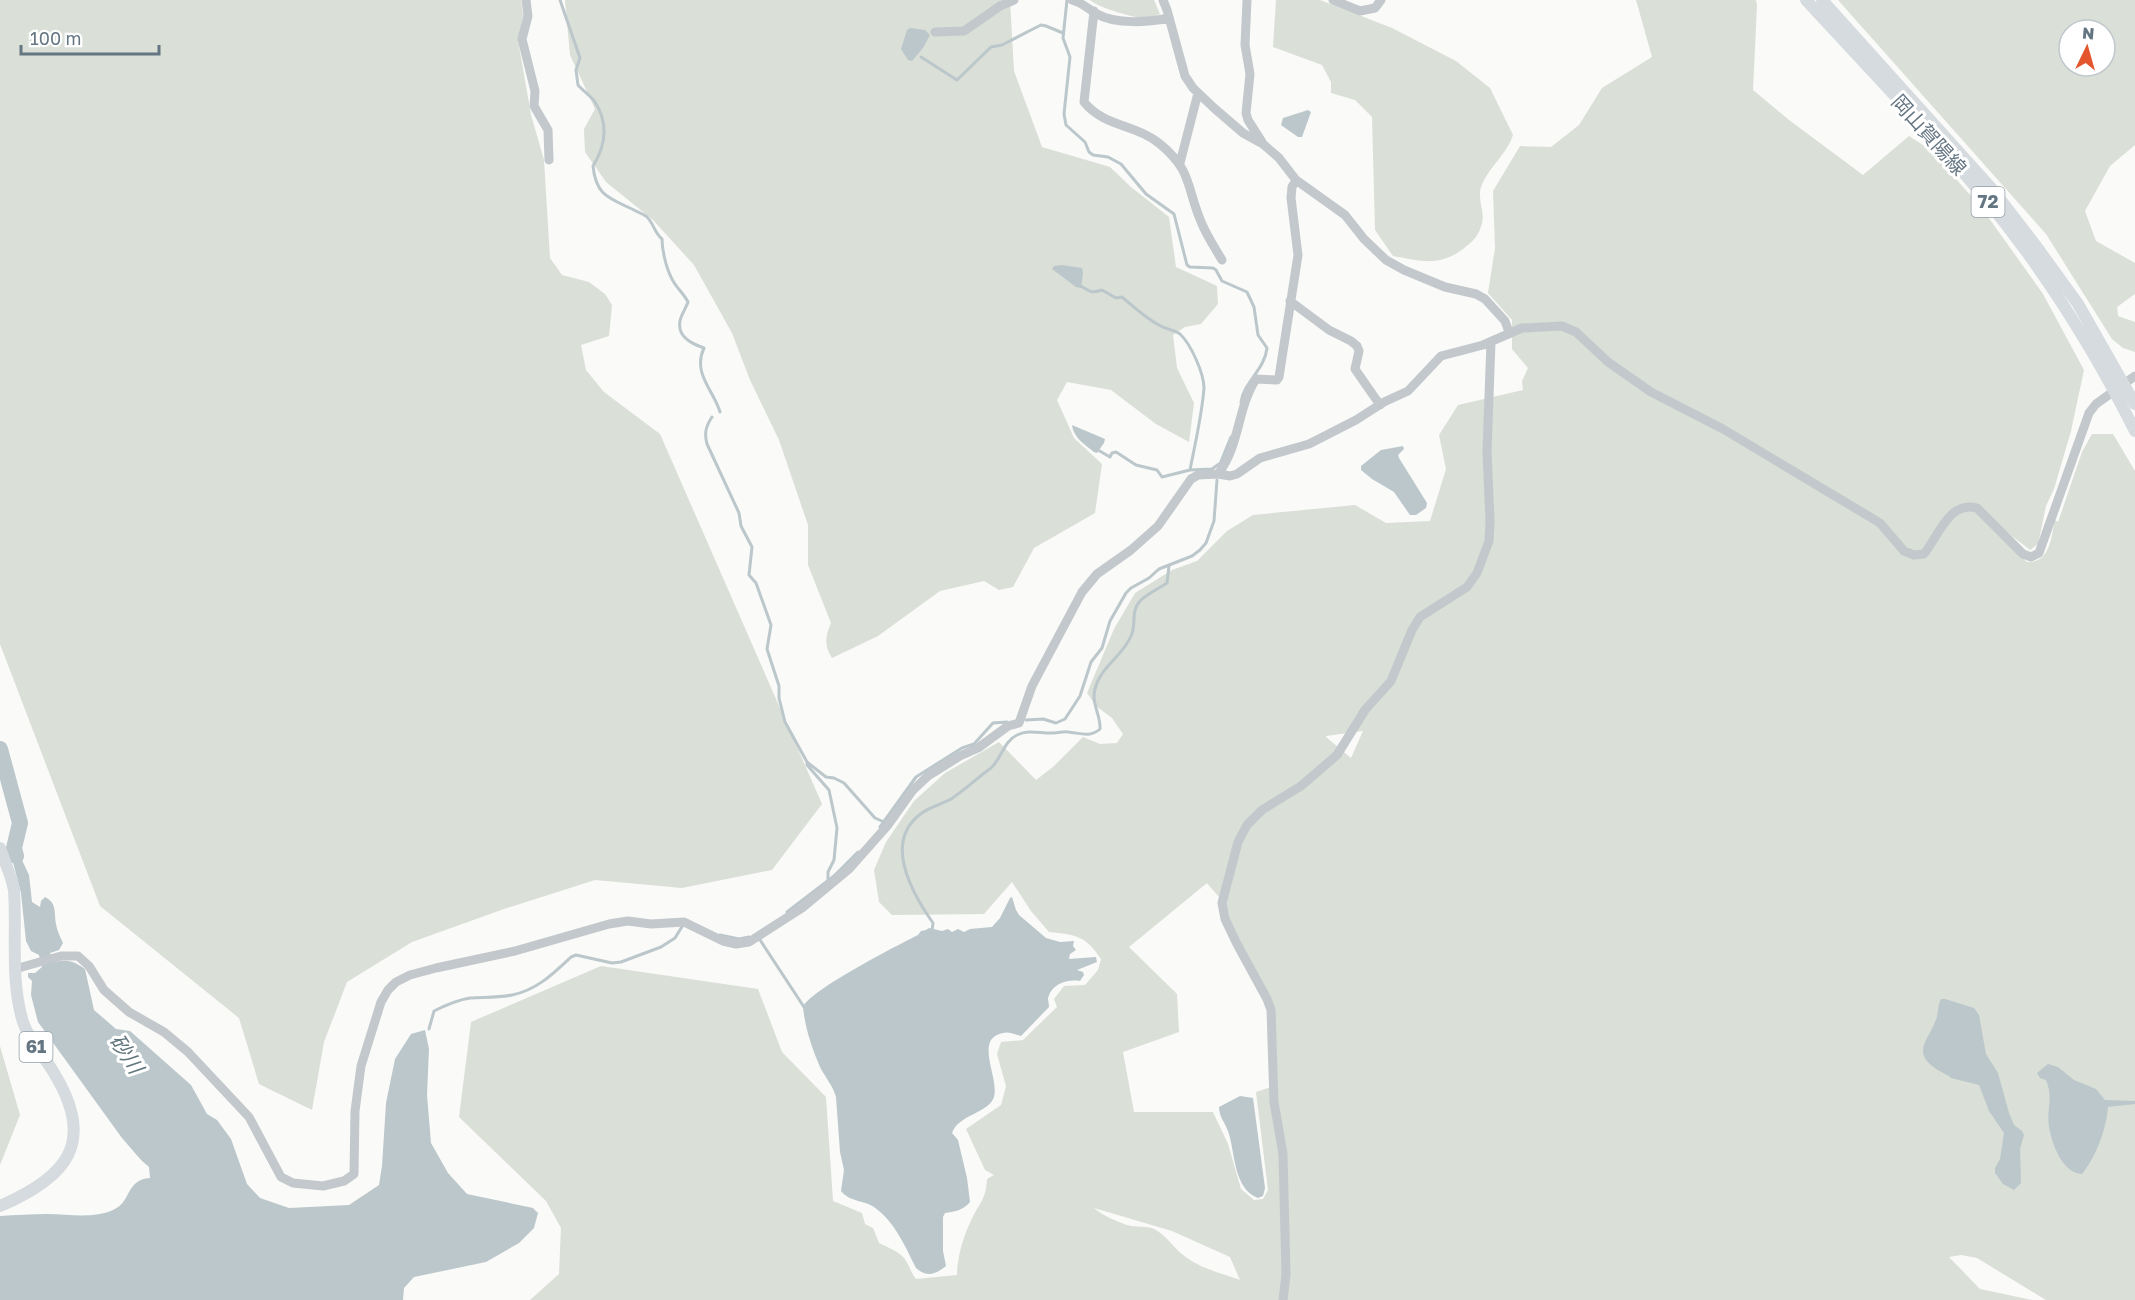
<svg xmlns="http://www.w3.org/2000/svg" width="2135" height="1300" font-family="'Golos Text','Noto Sans JP',sans-serif">
<style>
.green{fill:#dadfd7;fill-rule:evenodd}
.water{fill:#bbc7cb}
.lines{fill:none;stroke-linecap:round;stroke-linejoin:round}
.stream{stroke:#bbc7cb;stroke-width:3}
.river{stroke:#bbc7cb;stroke-width:16}
.minor{stroke:#c3c8cc;stroke-width:9}
.major{stroke:#d6dbdf;stroke-width:12}
.labels{text-anchor:middle;stroke-width:6;stroke-linejoin:round;paint-order:stroke}
.shield{fill:#fff;stroke:#939fa8;stroke-width:1.5}
.shield-label{font-size:18px;font-weight:bold;fill:#657683}
.street-label{font-size:20px;fill:#657683;stroke:#fff}
.water-label{font-size:21px;font-style:italic;fill:#60757c;stroke:#fff}
</style>
<rect width="100%" height="100%" fill="#fafaf8"/>
<path class="green" d="M0 0H521L523 16 518 40 531 115 544 160 550 258 562 275 589 282 605 294 612 305 609 336 581 345 586 370 604 392 660 434 822 804 772 870 682 888 595 880 504 909 412 942 347 982 324 1042 312 1110 259 1084 239 1018 100 906 0 644Z
M565 0H1010L1014 71 1042 147 1110 167 1131 187 1169 217 1176 267 1217 286 1218 304 1201 324 1185 327 1173 335 1177 368 1194 403 1189 442 1156 424 1111 390 1067 382 1057 400 1074 438 1102 464 1095 513 1034 548 1013 587 999 590 984 581 940 591 878 636 832 658C824 645 825 637 831 623L808 565V525L779 440 750 380 732 333 694 265 653 220 606 182 585 152 584 129 595 109 570 55Z
M1090 0H1154L1160 14C1156 15 1150 18 1146 18 1136 19 1097 7 1090 0Z
M1276 0H1320L1392 28 1456 61 1490 88 1513 135C1507 154 1488 168 1481 187 1477 199 1485 211 1482 223 1479 236 1473 241 1463 249 1439 267 1421 261 1393 256L1375 230 1372 117 1355 100 1331 93V82L1322 65 1273 47Z
M1636 0H1756L1757 5 1753 90 1789 120 1863 175 1909 136 1929 149 1981 207 2043 294 2084 370 2071 431 2054 489 2046 506 2038 544 2030 550 1995 523 1991 528 2027 562C2050 563 2051 538 2055 520L2058 522 2082 452 2092 434H2113L2135 471V1300H2046L1977 1258 1961 1255 1949 1257 1980 1289 2032 1300H530L559 1274 561 1228 546 1201 459 1117 471 1022 601 966 758 989 782 1052 826 1097 833 1201 862 1213 865 1224 873 1228 879 1243C887 1247 898 1251 904 1258 909 1264 911 1273 916 1279L957 1275C957 1259 963 1237 970 1223 978 1204 986 1201 987 1179L994 1175 985 1170 966 1129 1001 1105 1006 1086 997 1054 1001 1042 1023 1040 1057 1007 1054 999 1064 986 1085 985 1098 970 1101 959C1085 935 1076 935 1049 932L1031 911 1012 882 984 914 892 915 879 902 874 870 886 842 914 801 945 773 999 742 1036 780 1053 767 1083 737 1100 744 1117 743 1123 734 1112 718 1096 706 1087 693 1114 629 1135 593 1172 570 1197 561 1227 531 1253 515 1355 505 1386 523 1430 521 1446 469 1439 435 1458 405 1523 390 1522 381 1528 368 1512 349V320L1488 293 1495 248 1493 191 1520 146 1551 147 1579 125 1602 88 1652 57ZM1363 731 1351 758 1326 737V736ZM1207 883 1224 903 1228 918 1273 1011 1277 1085 1256 1092 1268 1190 1263 1199 1254 1200 1241 1189 1228 1144 1213 1112H1134L1123 1052 1179 1032 1177 994 1129 947ZM1094 1208 1172 1231 1230 1257 1240 1280C1221 1273 1198 1268 1182 1254 1172 1246 1166 1235 1154 1229 1147 1226 1139 1227 1131 1226 1122 1224 1101 1215 1094 1208Z
M1838 0H2135V145L2110 166 2085 211 2096 241 2135 263V294L2117 307 2118 316 2135 322V352L2123 348 2112 339 2046 234ZM2069 30H2105V66H2069Z
M0 1046 20 1115 0 1165Z"/>
<path class="water" d="M910 28 925 30 930 35 923 48 912 61 908 60 901 49 907 30Z
M1308 110 1311 112 1302 137H1298L1281 125 1283 118Z
M1062 265 1082 268 1083 273 1081 288 1076 287 1052 269 1054 266Z
M1072 425 1105 439 1104 443 1097 453 1094 452C1085 445 1073 437 1072 425Z
M1403 446 1404 449 1398 455 1399 458 1427 503 1426 508 1416 515H1410L1394 492 1372 479 1361 470V466L1381 450Z
M15 829 22 860 29 875 32 902 40 907 41 901 45 897C57 903 54 912 56 924 57 930 60 937 63 943L59 950 50 953 54 962C68 959 74 961 85 969L94 1010 116 1029 130 1031 191 1085 207 1114 217 1120 231 1139 247 1184 260 1198 289 1208 349 1205 379 1185 382 1166 386 1103 395 1059 411 1034 425 1030 429 1049 427 1095 431 1143 448 1173 467 1194 533 1208 538 1213 534 1228 519 1243 486 1262 414 1277 404 1288 403 1300H0V1216C16 1215 32 1214 47 1214 69 1214 93 1219 113 1210 132 1202 125 1180 150 1178L149 1167 141 1160 122 1138 38 1022 31 995 32 981 28 977V973H35L42 967 39 955 31 951 26 941 21 893 9 847Z
M1012 897 1016 910 1019 915 1046 938 1060 942 1074 941 1073 946 1076 950 1070 954 1069 959 1096 957 1097 962 1077 970 1083 972 1084 975 1080 981C1068 979 1052 983 1048 998 1048 1001 1049 1004 1049 1007L1021 1036C1016 1035 1009 1031 1003 1033 971 1039 1004 1084 992 1101 983 1114 958 1116 952 1133L958 1140 967 1178 970 1202C964 1210 953 1212 945 1213L943 1217V1251L946 1266C936 1274 927 1278 916 1268 905 1246 895 1222 874 1207 863 1200 850 1202 841 1191L844 1170 840 1152 836 1097C833 1086 825 1077 820 1067 812 1048 805 1028 803 1007 810 990 898 945 918 935L921 931 926 930 929 928 942 931 948 929 952 932 958 929 964 932 970 929 992 927 1000 918 1010 898Z
M1941 999H1945L1974 1008 1979 1015 1986 1054 1998 1073 2009 1113 2014 1125 2022 1131 2024 1135 2020 1149 2021 1183 2014 1190 2003 1184 1995 1173V1168L2000 1159 2004 1133 1989 1111 1979 1085 1951 1078C1947 1074 1940 1072 1935 1068 1912 1052 1928 1040 1935 1022 1939 1015 1937 1006 1941 999Z
M2048 1064 2058 1067 2074 1080 2096 1089 2105 1100 2135 1101V1104L2108 1107C2106 1130 2096 1157 2082 1174 2062 1173 2052 1144 2049 1127 2046 1108 2054 1100 2046 1080L2040 1078 2037 1073Z
M1240 1096 1253 1098 1265 1188 1263 1196 1258 1198C1234 1189 1235 1154 1229 1134 1226 1123 1219 1118 1219 1107Z"/>
<g class="lines">
<path class="stream" d="M560 0 580 58 576 70 578 85C583 91 591 96 595 102 609 124 606 145 593 166 596 196 609 198 634 210 637 212 644 214 647 217 654 224 654 232 662 239 662 250 666 267 671 277 675 287 683 292 688 302 686 308 681 315 680 321 677 337 692 344 704 348 692 373 714 391 720 412
M1067 0 1063 38 1070 57 1064 114 1066 125 1085 142 1089 152 1093 155 1108 157 1121 164 1146 194 1174 214 1187 265 1190 267 1213 268 1216 270 1222 281 1247 292 1254 307 1258 335 1267 348C1265 369 1244 382 1241 402
M921 57 957 80 991 47 1002 45 1031 30 1041 25 1046 26 1063 33
M1079 285C1090 291 1090 294 1102 290L1116 298 1122 297C1134 307 1145 318 1159 325 1165 329 1175 330 1180 334 1191 344 1204 374 1204 388 1202 415 1195 444 1190 470
M712 417C706 426 704 433 707 444L739 513 741 526 752 547 749 575 756 583 771 625 767 649 779 686V698L785 722 807 762 826 777 834 778 844 783 875 818 884 822
M1098 450 1110 457 1112 453 1116 452 1136 465 1157 470 1162 477 1190 470 1212 469 1219 464
M1220 464 1231 437
M1026 720 1043 719 1056 723 1065 719 1080 696 1091 662 1102 648 1110 621 1126 593 1131 588 1149 578 1159 569 1192 556 1200 550 1206 543 1214 521 1217 480
M807 762V765L829 790 837 828 834 860 828 872V880
M880 827 916 777 962 748 974 744 993 723 1007 722
M787 912 834 876 858 852
M932 932 933 923C912 893 882 841 922 813 930 807 942 804 951 799 965 790 977 778 991 768 1001 759 1004 741 1017 735 1029 729 1042 734 1054 733 1059 733 1063 731 1068 732 1080 733 1090 738 1100 729 1101 715 1091 704 1095 689 1100 667 1123 656 1131 636 1137 624 1130 612 1140 601 1147 594 1158 589 1167 583L1169 566
M720 935 739 939 749 937
M760 940 804 1007
M429 1029 434 1011C446 1005 457 1000 470 998 484 997 498 998 512 995 537 990 554 973 571 957L576 955 612 963 621 962 661 947 675 938 683 925"/>
<path class="river" d="M0 749 20 823 14 848 16 856"/>
<path class="minor" d="M526 0 528 16 522 39 535 91 534 106 548 130 549 160
M1072 0C1083 3 1088 9 1097 14 1116 25 1149 22 1169 18
M1163 0 1167 10 1185 76 1193 88 1214 108 1243 133 1263 144 1279 158 1296 180 1345 215 1364 239 1386 260 1404 270 1445 287 1476 294 1485 299 1505 321 1509 332
M1247 0 1245 45 1250 74 1246 113 1248 120 1262 142
M1333 0 1360 11 1375 8 1381 0
M1094 11 1084 102C1104 127 1136 124 1160 144 1193 171 1186 188 1202 224 1207 236 1215 248 1222 260
M935 32 964 31 1000 6 1014 0
M1180 163 1198 93
M1290 301 1329 330 1351 341 1357 346 1359 351 1355 369 1380 405
M1218 474C1240 446 1237 408 1256 379L1277 380 1279 377 1298 255 1291 198 1292 187 1296 180
M15 969 61 956H78L89 966 104 990 129 1012 164 1032 188 1052 249 1117 281 1177 293 1183 323 1186 344 1181 354 1174 355 1111 361 1066 381 1002 388 990 396 982 410 975 436 968 515 951 609 924 628 921 651 924 684 922 723 941 736 944 749 942 802 908 849 869 888 825 913 790 928 776 960 756 978 748 1008 726 1019 723 1032 686 1082 592 1097 574 1131 550 1158 526 1191 479 1198 475 1218 474 1230 476 1237 474 1260 458 1309 444 1356 420 1384 402 1408 391 1441 356 1483 345 1522 328 1562 326 1576 332 1608 362 1651 392 1723 429 1880 523 1904 551 1914 555 1924 554C1938 537 1949 500 1977 508L2023 554 2031 557 2039 553 2089 413 2096 404 2135 376
M1283 1300 1286 1275 1283 1154 1274 1102 1271 1010 1267 999 1237 944 1225 919 1222 903 1238 842 1247 825 1262 810 1301 786 1337 755 1365 710 1391 681 1412 630 1420 617 1467 587 1477 573 1489 541 1490 521 1487 451 1491 342"/>
<path class="major" d="M1806 0C1866 65 1928 129 1984 197 2042 267 2094 349 2135 431
M1822 0 1992 189 2036 246 2078 304 2135 404
M0 848 11 878 14 890C17 933 10 980 23 1022 29 1041 44 1056 54 1073 96 1142 68 1177 0 1206"/>
</g>
<g class="labels">
<g class="shield">
<rect x="1971.5" y="187" width="33" height="30" rx="4.5"/>
<rect x="19.5" y="1032" width="33" height="30" rx="4.5"/>
</g>
<g class="shield-label">
<text x="1988" y="208">72</text>
<text x="36" y="1053">61</text>
</g>
<g class="street-label">
<text transform="translate(1929 135) rotate(48)" y="7">岡山賀陽線</text>
</g>
<g class="water-label">
<text transform="translate(126 1054) rotate(57)" y="7">砂川</text>
</g>
</g>
<g transform="translate(2087 48) rotate(5)"><circle r="28" fill="#ffffff" stroke="#c1c8cd" stroke-width="1.5"/>
<path d="M0-4.5L10 22L0 15L-10 22Z" fill="#e4572e"/>
<text y="-9" font-size="16" font-weight="bold" text-anchor="middle" fill="#657683">N</text>
</g>
<path d="M21 45v9h138v-9" fill="none" stroke="#657683" stroke-width="3"/>
<text x="30" y="45" font-size="18" fill="#657683" stroke="#ffffff" stroke-width="4.5" paint-order="stroke">100 m</text>
</svg>
